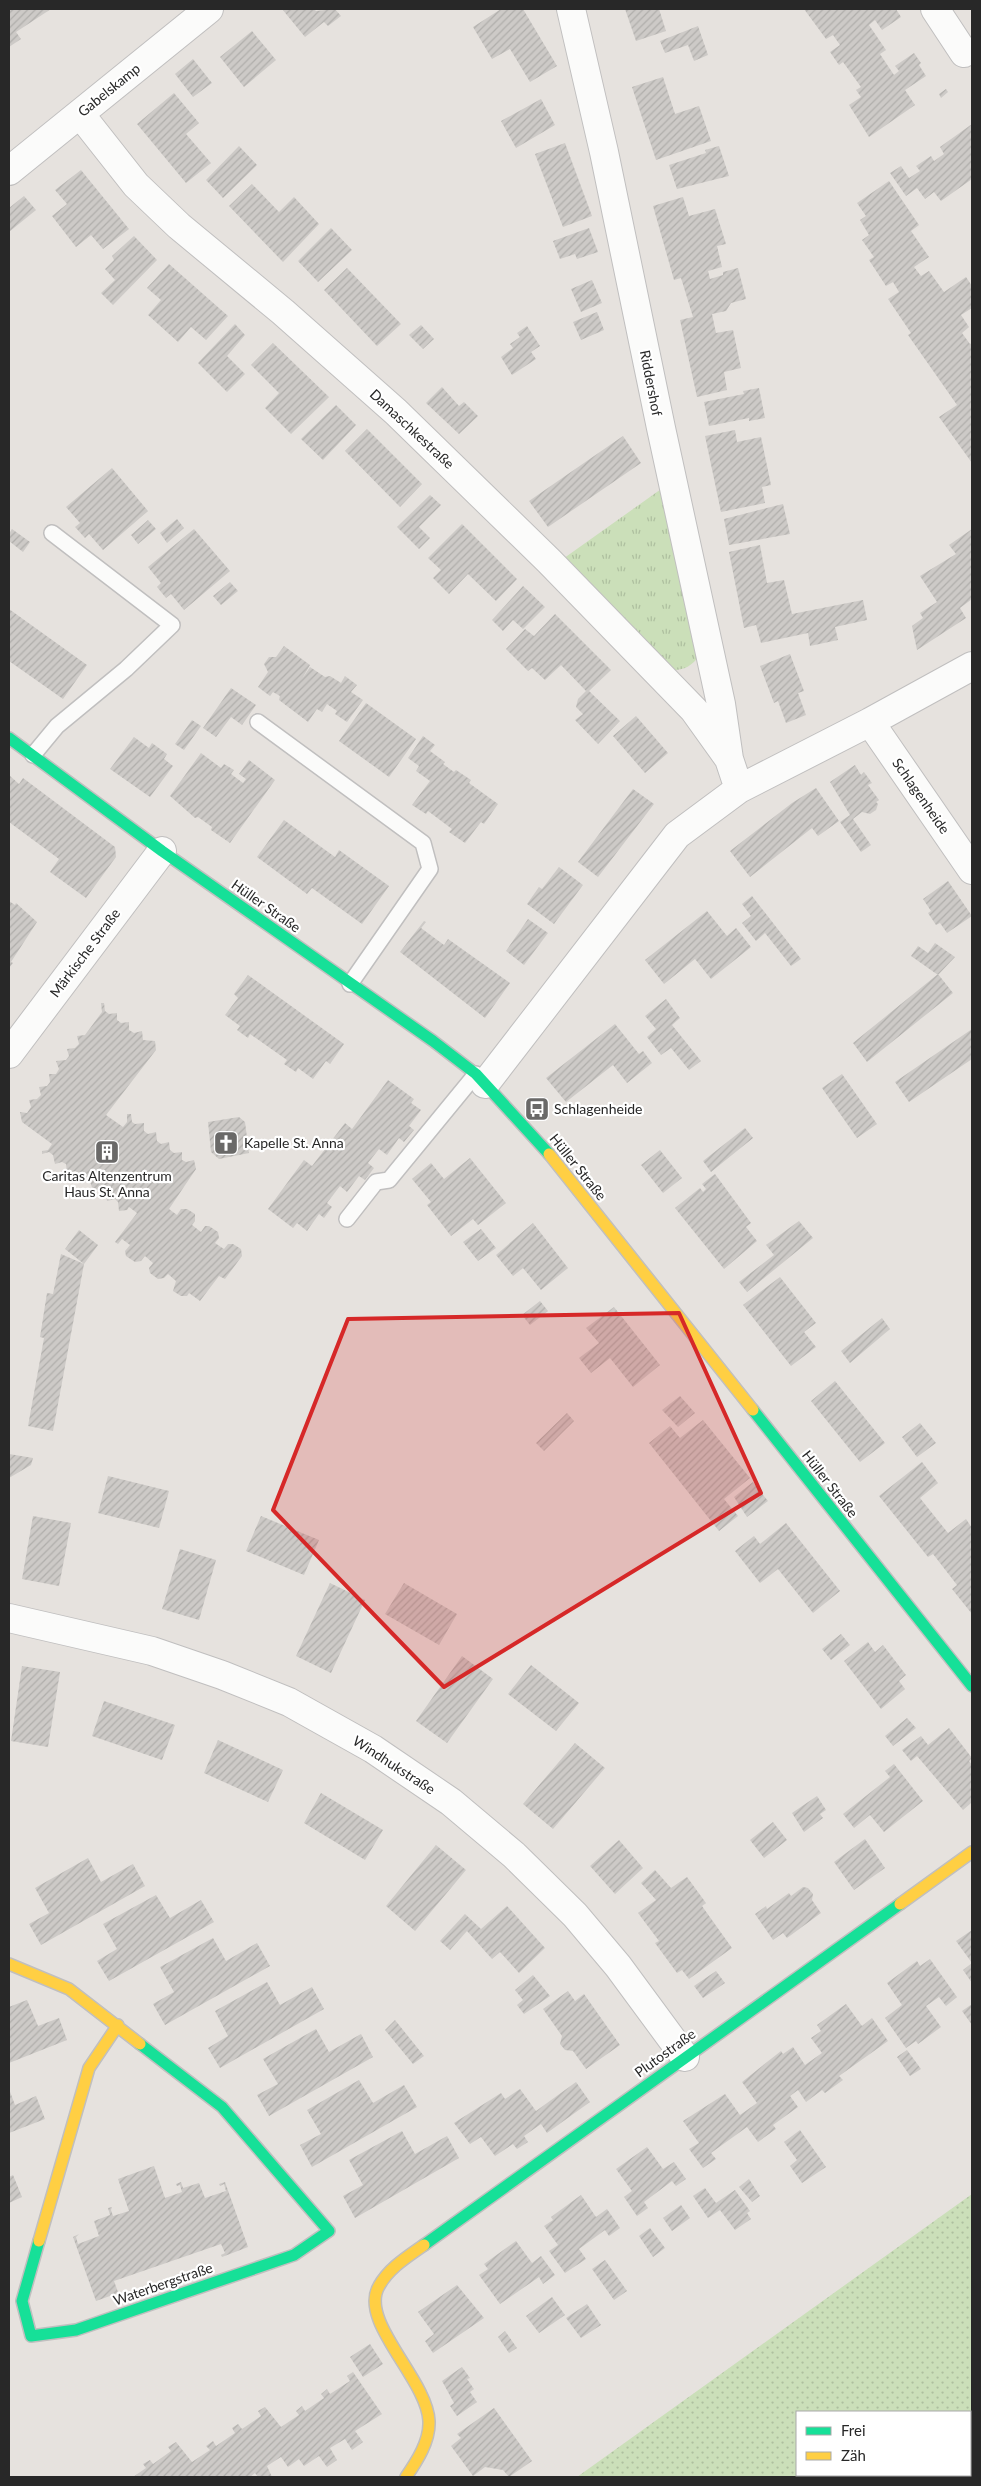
<svg xmlns="http://www.w3.org/2000/svg" width="981" height="2486" font-family="Lato,sans-serif">
<style>
.grass{fill:url(#grass-tufts)}
.garden{fill:url(#garden-dots)}
.building{fill:url(#building-hatch)}
.lines{fill:none;stroke-linecap:round;stroke-linejoin:round}
.lane-casing{stroke:#c0bfbf;stroke-width:18}
.street-casing{stroke:#c0bfbf;stroke-width:30}
.fast-casing{stroke:#c0bfbf;stroke-width:14}
.slow-casing{stroke:#c0bfbf;stroke-width:14}
.lane{stroke:#fbfbfa;stroke-width:15}
.street{stroke:#fbfbfa;stroke-width:28}
.fast{stroke:#16e098;stroke-width:11}
.slow{stroke:#ffcf43;stroke-width:11}
.marked{fill:#d62828;fill-opacity:0.2;stroke:#d62828;stroke-width:4;stroke-linejoin:round}
.labels{text-anchor:middle;stroke-width:4.5;stroke-linejoin:round;paint-order:stroke}
.street-label{font-size:14px;fill:#282828;stroke:#fff}
.poi-label{font-size:14px;fill:#282828;stroke:#fff;text-anchor:start}
</style>
<defs>
<pattern id="grass-tufts" width="24" height="20" patternUnits="userSpaceOnUse" patternTransform="scale(1.25)"><rect width="24" height="20" fill="#cbdfb9"/><path d="M3 7l-1-3M5 7V3M7 7l1-3M15 17l-1-3M17 17v-4M19 17l1-3" fill="none" stroke="#aebf9f"/></pattern>
<pattern id="garden-dots" width="8" height="8" patternUnits="userSpaceOnUse" patternTransform="scale(1.25)"><rect width="8" height="8" fill="#cbdfb9"/><path d="M2 2h.1M6 6h.1" fill="none" stroke="#aebf9f" stroke-width="1.8" stroke-linecap="round"/></pattern>
<pattern id="building-hatch" width="6" height="6" patternUnits="userSpaceOnUse" patternTransform="scale(1.25)"><rect width="6" height="6" fill="#cdcac7"/><path d="M-1 1l2-2M0 6l6-6M5 7l2-2" fill="none" stroke="#b0aeab"/></pattern>
</defs>
<rect width="100%" height="100%" fill="#e6e2de"/>
<path class="grass" d="M664 487 700 655C691 667 683 671 668 670L560 561Z
M972 2451V2477H932L936 2475H970V2453Z"/>
<path class="garden" d="M972 2194V2430L970 2432V2412H797V2475H899L895 2477H577Z"/>
<path class="building" d="M9 9H51L16 32 21 39 9 47Z
M282 9H314L316 11 335 9 341 16 328 26 324 22 305 37Z
M501 9H523L557 66 530 82 510 49 492 59 473 27Z
M625 9H659L666 31 636 41Z
M804 9H896L901 17 882 30 875 20 869 25 886 50 880 54 894 75 899 71 895 66 914 53 921 63 919 65 926 76 905 90 915 105 869 137 849 105 861 97 856 90 861 87 843 62 839 65 830 52 840 45 833 35 826 39Z
M698 26 708 55 694 61 688 45 665 53 660 41Z
M252 31 276 60 244 87 220 57Z
M193 59 212 83 193 97 175 74Z
M663 77 675 114 699 106 711 141 656 160 632 87Z
M946 89 948 92 941 98 939 94Z
M174 93 199 123 186 134 211 163 186 183 137 124Z
M541 99 555 125 516 148 501 121Z
M972 124V179L941 201 934 192 925 199 917 188 906 196 890 173 901 166 909 178 920 171 916 166 931 156 934 161 944 154 940 147Z
M565 143 592 216 563 227 535 154Z
M239 146 257 165 223 198 206 180Z
M719 146 729 176 677 189 669 165 706 153 705 150Z
M81 170 129 229 103 249 91 235 76 247 52 216 67 204 55 190Z
M889 181 919 225 911 231 929 257 914 267 921 276 929 271 944 292 966 277 972 286V308L961 315 969 327 962 333 970 344 972 343V463L939 417 957 405 908 335 911 333 888 299 899 292 893 282 886 286 869 260 874 257 862 240 869 235 860 220 866 216 857 203Z
M252 184 279 212 294 197 319 224 283 262 229 206Z
M24 196 36 210 9 232V208Z
M683 197 689 216 715 209 726 244 717 246 722 267 708 271 710 279 723 275V272L738 268 746 299 731 303 726 311 712 314 716 333 733 330 741 368 724 372 727 390 697 397 680 320 693 317 681 278 674 280 653 206Z
M331 228 352 250 318 282 298 261Z
M589 228 598 252 577 259 575 254 560 259 553 241Z
M134 236 157 260 113 305 101 293 115 280 105 269 114 260 112 256Z
M169 264 228 316 206 340 191 327 178 342 148 315 161 300 147 288Z
M347 268 401 324 377 346 324 290Z
M592 280 602 303 581 312 571 289Z
M597 312 604 330 581 340 573 322Z
M235 324 245 335 227 356 245 374 227 392 198 363Z
M421 325 434 339 423 349 409 335Z
M527 326 540 346 531 352 536 359 512 375 501 357 513 348 510 344 520 337 517 333Z
M273 343 329 397 291 434 265 408 279 393 251 365Z
M442 387 459 406 464 402 478 416 459 434 426 403Z
M759 388 765 418 749 421V418L709 426 704 402 744 394 743 391Z
M336 405 356 425 323 460 301 439Z
M367 429 422 484 400 507 345 451Z
M735 430 737 442 761 437 771 485 762 487 765 503 721 512 705 436Z
M623 436 641 463 548 527 529 501Z
M112 468 148 511 103 550 89 534 85 538 75 527 80 523 66 507Z
M430 495 441 505 419 527 430 538 419 549 397 527Z
M783 504 790 534 729 545 724 519Z
M177 519 184 528 167 543 160 533Z
M148 520 156 529 138 544 131 535Z
M462 524 517 579 496 601 468 574 449 594 433 578 441 570 428 558Z
M12 529 30 542 23 552 9 541V534Z
M194 529 230 571 184 610 171 594 166 598 157 587 161 583 148 567Z
M972 529V599L960 608 966 618 917 650 912 626 923 618 920 613 937 602 920 576 956 554 949 545Z
M760 545 767 583 784 580 792 614 863 600 867 620 835 627 838 640 810 646 808 633 761 643 756 625 744 628 729 552Z
M230 582 238 591 221 605 213 596Z
M523 586 545 607 523 629 513 620 503 631 492 620Z
M9 609 87 665 63 699 9 661Z
M555 614 611 670 589 691 620 721 598 744 575 720 583 714 576 707 578 699 586 691 561 665 545 680 532 668 528 671 506 649 525 629 534 636Z
M284 646 310 665 302 679 310 667 325 677 330 676 341 683 345 676 357 685 351 692 363 700 347 722 335 714 337 711 327 704 322 712 317 709 308 722 279 700 280 696 273 692 270 696 258 687 268 672 264 664 269 657H276Z
M790 654 804 691 798 693 806 715 786 723 778 701 774 703 760 666Z
M231 688 256 705 242 725 231 717 216 737 203 728Z
M366 703 416 739 389 777 339 741Z
M636 716 668 753 645 773 613 736Z
M192 720 201 726 184 750 175 744Z
M423 736 435 745 430 751 445 762 443 764 454 772 456 770 471 780 469 783 498 804 484 824 481 822 465 843 449 832 452 829 428 811 426 814 412 805 430 781 416 771 419 766 408 758Z
M134 737 149 748 152 743 167 754 164 759 173 766 150 797 110 769Z
M201 753 221 768 224 764 234 770 231 774 243 783 246 779 239 774 249 760 275 780 230 843 211 830 212 827 198 817 195 818 170 796Z
M855 765 861 775 864 772 872 783 868 785 879 800 876 802 878 804 876 810 870 814 862 812 853 819 871 845 861 852 840 822 850 815 830 782Z
M9 775 19 784 23 778 115 847 116 857 86 898 50 872 59 859 9 822Z
M816 788 839 821 818 836 812 828 750 877 730 851 792 803Z
M633 789 654 804 598 877 578 862Z
M284 820 335 857 339 850 389 886 362 924 312 888 307 894 257 857Z
M559 867 583 885 554 924 527 904 539 887 542 889Z
M948 881 972 916 947 933 940 923 936 925 928 913 931 911 923 899Z
M752 896 801 959 791 966 765 933 756 941 742 923 751 916 742 904Z
M9 901 15 905 16 903 37 922 11 962 13 963 9 968Z
M707 911 727 936 736 928 751 947 711 979 695 959 664 984 645 960Z
M528 919 548 933 524 965 506 951Z
M424 921 426 922 421 928 444 945 448 939 510 983 485 1018 400 952Z
M935 943 955 957 938 975 911 956 918 946 928 953Z
M938 974 953 993 867 1062 853 1043Z
M248 975 344 1044 330 1064 326 1061 313 1079 298 1068 296 1072 284 1064 287 1060 250 1034 248 1038 237 1030 240 1026 225 1015 238 998 234 994Z
M666 999 680 1018 672 1025 701 1061 689 1070 671 1048 661 1055 647 1037 656 1029 645 1016Z
M101 1003H104L105 1011 109 1014 117 1013V1020L121 1023 129 1022V1030L134 1033 142 1031 143 1040 155 1041 156 1050 106 1115 123 1127 127 1122V1114H131L132 1122 135 1124 144 1123V1131L148 1134 156 1132 157 1141 161 1144 169 1142 170 1150 174 1153 182 1152V1160L186 1162 194 1160 196 1169 169 1209 177 1215 181 1209H187L195 1214V1221L192 1225 201 1232 205 1226H209L218 1232 219 1238 215 1243 224 1249 228 1244H233L241 1249 242 1256 225 1279 219 1276 200 1301 189 1293 187 1296H181L173 1291 176 1281 168 1274 164 1278 158 1279 150 1273 149 1268 153 1263 145 1256 141 1261 135 1262 126 1256 125 1251 130 1245 122 1239 118 1244 115 1242 137 1213 129 1207 127 1210 119 1211 118 1202 115 1199 107 1201 106 1193 101 1189 93 1191 90 1181 80 1183 79 1173 75 1171 67 1173 66 1164 62 1162 55 1164 53 1155 49 1152 42 1154V1151L48 1150 52 1144 22 1122 20 1112 27 1113 31 1107 29 1100 37 1099 41 1095 39 1087 47 1086 50 1082 49 1074H56L59 1069 56 1061 66 1060 69 1056 67 1049 75 1048 79 1044 77 1036 85 1035 102 1012Z
M615 1024 639 1054 643 1051 652 1063 627 1083 613 1065 566 1102 546 1078Z
M972 1029V1059L909 1102 895 1082Z
M842 1074 877 1124 857 1138 822 1088Z
M388 1080 414 1099 411 1103 421 1110 409 1126 414 1130 404 1142 399 1138 387 1155 379 1149 368 1163 374 1168 365 1180 359 1176 347 1192 340 1186 327 1203 332 1207 324 1218 319 1214 307 1231 297 1223 293 1228 268 1209 304 1160 312 1166 345 1123 352 1129Z
M239 1117 245 1122 249 1153 219 1159 211 1152 208 1122Z
M745 1128 753 1138 711 1172 703 1161Z
M660 1150 682 1178 663 1193 641 1165Z
M470 1158 506 1203 478 1225 473 1219 451 1236 427 1205 431 1202 412 1179 431 1163 444 1179Z
M715 1174 751 1223 746 1227 757 1241 724 1269 675 1208 700 1188 703 1192 706 1189 702 1184Z
M799 1221 813 1238 747 1292 739 1282 774 1255 766 1245Z
M533 1223 568 1268 541 1290 523 1268 513 1276 496 1255Z
M481 1229 496 1248 478 1261 463 1242Z
M79 1230 98 1245 84 1264 65 1249Z
M61 1254 84 1264 53 1431 28 1426 44 1338 40 1337 47 1293 53 1294Z
M780 1277 816 1323 804 1332 816 1347 791 1366 743 1305Z
M540 1301 548 1311 530 1325 522 1315Z
M614 1307 660 1365 633 1387 610 1358 591 1373 579 1358 599 1343 586 1328Z
M882 1318 890 1329 850 1363 841 1351Z
M835 1381 885 1443 860 1462 811 1401Z
M680 1396 695 1413 678 1427 662 1410Z
M567 1413 574 1421 544 1451 536 1443Z
M703 1420 750 1478 724 1499 738 1516 719 1531 649 1443 670 1426 680 1438Z
M920 1423 936 1443 917 1457 902 1437Z
M9 1454 33 1458 31 1465 9 1478Z
M922 1462 938 1483 920 1498 948 1533 966 1519 972 1528V1614L952 1589 957 1585 933 1554 928 1557 879 1496Z
M108 1476 169 1491 159 1528 98 1513Z
M753 1482 768 1501 747 1517 734 1497Z
M33 1516 71 1523 59 1586 22 1579Z
M261 1516 319 1540 304 1575 246 1551Z
M786 1523 840 1591 813 1613 778 1569 760 1583 735 1551 754 1536 760 1544Z
M180 1549 216 1560 199 1620 162 1609Z
M330 1583 365 1600 331 1673 296 1656Z
M404 1583 457 1614 439 1645 385 1614Z
M841 1634 850 1645 831 1660 822 1649Z
M868 1642 875 1652 883 1645 906 1675 899 1681 905 1689 881 1709 844 1661Z
M462 1656 493 1679 447 1743 416 1721Z
M531 1665 579 1703 556 1731 508 1694Z
M22 1666 60 1672 48 1747 11 1741Z
M104 1701 175 1725 162 1760 92 1736Z
M907 1718 916 1728 893 1746 885 1736Z
M949 1728 972 1758 969 1761 972 1765V1802L963 1810 917 1756 911 1761 902 1750 921 1736 928 1745Z
M218 1740 283 1770 268 1802 204 1773Z
M575 1743 605 1768 553 1829 523 1804Z
M894 1764 923 1801 884 1832 870 1815 854 1828 843 1814 890 1777 885 1771Z
M321 1793 383 1830 365 1860 304 1823Z
M817 1796 826 1810 820 1814 823 1818 804 1832 792 1813Z
M773 1822 787 1840 764 1858 750 1840Z
M865 1839 885 1868 854 1890 834 1862Z
M619 1840 643 1868 615 1894 590 1866Z
M436 1845 466 1870 415 1931 386 1906Z
M88 1858 101 1882 133 1864 145 1886 41 1945 29 1924 49 1913 35 1888Z
M655 1870 671 1888 687 1877 706 1903 702 1906 732 1948 689 1979 682 1970 677 1973 655 1943 659 1941 638 1913 656 1900 641 1883Z
M803 1887 808 1888 813 1894 812 1900 821 1913 787 1938 783 1933 773 1940 755 1914 766 1906 767 1909 789 1893 791 1896Z
M156 1895 170 1918 201 1900 214 1922 109 1981 97 1961 117 1949 103 1924Z
M507 1906 545 1948 519 1973 500 1952 492 1959 467 1931 450 1950 440 1941 465 1914 481 1929Z
M972 1930V1983L963 1970 972 1963 956 1941Z
M213 1938 226 1961 257 1943 270 1966 165 2025 153 2004 174 1992 160 1967Z
M930 1959 957 1997 946 2006 939 1997 926 2006 941 2027 918 2044 916 2041 906 2048 885 2018 902 2005 887 1983 917 1961 920 1966Z
M716 1971 725 1983 703 1998 694 1986Z
M533 1975 550 1996 524 2014 517 2005 523 2000 515 1990Z
M267 1982 280 2005 312 1987 324 2009 220 2068 208 2048 228 2036 215 2011Z
M568 1991 575 2001 584 1994 620 2045 586 2069 573 2051 565 2050 560 2044 562 2036 543 2009Z
M27 2000 38 2026 59 2018 67 2040 9 2063V2007Z
M846 2004 862 2026 872 2018 888 2041 839 2076 843 2080 825 2093 822 2090 806 2102 798 2090 790 2096 798 2107 773 2125 776 2129 758 2142 747 2127 711 2153 716 2159 703 2168 689 2149 699 2143 683 2121 725 2094 740 2115 757 2103 742 2082 781 2051 783 2054 793 2047 805 2065 822 2053 811 2038 821 2031 817 2025Z
M972 2004V2025L962 2011Z
M395 2020 424 2056 413 2064 385 2030Z
M316 2029 329 2052 361 2034 373 2057 269 2116 257 2095 278 2084 263 2059Z
M907 2050 921 2069 910 2076 897 2057Z
M359 2080 373 2103 404 2085 417 2107 312 2167 300 2145 321 2134 307 2110Z
M576 2082 590 2102 547 2133 541 2124 524 2136 528 2142 517 2149 513 2144 495 2156 481 2137 470 2144 454 2123 501 2093 505 2099 520 2089 536 2111Z
M9 2089 15 2105 36 2096 45 2119 9 2133Z
M800 2130 826 2167 802 2183 790 2166 797 2160 784 2142Z
M402 2131 415 2154 447 2136 459 2158 355 2218 343 2196 363 2185 349 2160Z
M647 2147 663 2169 674 2162 686 2179 676 2186 672 2181 644 2202 648 2208 637 2216 624 2197 632 2191 616 2169Z
M154 2166 165 2198 182 2192 180 2185 177 2186 176 2184 181 2182 183 2188 199 2183 205 2198 226 2191 224 2184 220 2186 219 2184 225 2182 248 2247 222 2257 221 2255 225 2253 221 2244 114 2281 118 2292H121L96 2301 73 2237 79 2234 76 2237 78 2244 99 2236 94 2221 110 2215 108 2208 112 2207 111 2210 113 2216 129 2211 118 2179Z
M13 2175 22 2197 9 2203V2177Z
M749 2179 760 2196 752 2202 739 2187Z
M705 2188 716 2203 735 2190 750 2211 747 2213 751 2219 735 2230 720 2210 708 2218 693 2196Z
M581 2195 596 2217 607 2209 620 2228 609 2236 605 2230 579 2249 586 2259 565 2273 549 2251 558 2245 544 2226 553 2220 551 2217Z
M681 2205 690 2218 672 2231 663 2218Z
M650 2228 665 2248 653 2257 639 2236Z
M516 2241 532 2263 541 2256 555 2275 543 2284 539 2277 500 2304 479 2275 488 2269 484 2264Z
M605 2260 627 2291 614 2300 592 2269Z
M457 2285 484 2318 433 2353 425 2341 434 2334 418 2312Z
M552 2297 565 2315 539 2333 526 2316Z
M587 2304 601 2325 581 2338 566 2318Z
M505 2331 517 2348 509 2353 498 2337Z
M370 2344 383 2364 363 2377 350 2357Z
M462 2367 470 2378 467 2379 474 2389 470 2392 477 2402 457 2416 450 2406 454 2403 442 2381Z
M353 2372 382 2414 355 2431 363 2442 352 2450 345 2439 330 2448 337 2460 327 2467 319 2456 304 2466 299 2459 288 2467 281 2457 267 2466 272 2477H258L255 2473 250 2477H133L146 2468 143 2464 150 2460 153 2464 171 2451 168 2447 176 2442 192 2462 210 2450 206 2446 213 2441 216 2446 235 2433 232 2428 238 2424 242 2429 261 2416 258 2411 265 2407 281 2427 299 2415 296 2411 302 2406 305 2411 324 2398 321 2394 327 2389 330 2394 350 2381 347 2376Z
M494 2408 532 2461 509 2477 503 2470 485 2467 473 2476 451 2446 461 2438 457 2434Z"/>
<g class="lines">
<defs>
<path id="lane" d="M258 722 423 843 430 869 350 984
M33 755 57 726 126 669 172 625 52 533
M347 1219 376 1182 389 1180 476 1074"/>
<path id="street" d="M571 9 604 152 661 428 721 704 729 759 739 789
M935 9 964 53
M80 114 136 185 179 226 283 312 396 412 549 561 694 710 729 759
M9 171 209 9
M870 722 972 870
M9 1054 162 851
M485 1084 677 835 739 789 870 722 972 666
M9 1618 152 1651 222 1675 289 1702 373 1749 451 1802 514 1855 575 1915 618 1966 685 2057"/>
<path id="fast" d="M9 738 162 851 433 1041 476 1074 549 1154
M753 1410 972 1686
M39 2241 22 2301 31 2336 76 2330 294 2255 329 2231 222 2107 140 2044
M424 2245 900 1904"/>
<path id="slow" d="M549 1154 753 1410
M900 1904 972 1852
M9 1964 69 1989 140 2044
M39 2241 89 2068 118 2025
M406 2477C417 2461 430 2441 429 2421 427 2379 358 2321 379 2286 389 2268 407 2257 424 2245"/>
</defs>
<use href="#lane" class="lane-casing"/>
<use href="#street" class="street-casing"/>
<use href="#fast" class="fast-casing"/>
<use href="#slow" class="slow-casing"/>
<use href="#lane" class="lane"/>
<use href="#street" class="street"/>
<use href="#fast" class="fast"/>
<use href="#slow" class="slow"/>
</g>
<path class="marked" d="M679 1313 761 1493 444 1687 273 1510 348 1319Z"/>
<defs>
<symbol id="bus-square" viewBox="-11 -11 22 22"><rect x="-9" y="-9" width="18" height="18" rx="4" fill="#6a6968" stroke="#fff"/><path d="M-5-6H5V4H4V6H2V4H-2V6H-4V4H-5ZM-3.5-4V0h7V-4ZM-3.5 1.2v1.5H-2V1.2ZM2 1.2v1.5H3.5V1.2Z" fill="#fff"/></symbol>
<symbol id="church-square" viewBox="-11 -11 22 22"><rect x="-9" y="-9" width="18" height="18" rx="4" fill="#6a6968" stroke="#fff"/><path d="M-1.2-6h2.4v3.5h3.3v2.4h-3.3V6h-2.4V-.1h-3.3v-2.4h3.3Z" fill="#fff"/></symbol>
<symbol id="building-square" viewBox="-11 -11 22 22"><rect x="-9" y="-9" width="18" height="18" rx="4" fill="#6a6968" stroke="#fff"/><path d="M-4-6H4V6H1V3H-1V6H-4ZM-2.5-4.3h1.7v1.8h-1.7ZM.8-4.3h1.7v1.8H.8ZM-2.5-1h1.7V.8h-1.7ZM.8-1h1.7V.8H.8Z" fill="#fff"/></symbol>
</defs>
<g fill-rule="evenodd">
<use href="#bus-square" x="523" y="1095" width="28" height="28"/>
<use href="#church-square" x="212" y="1129" width="28" height="28"/>
<use href="#building-square" x="93" y="1138" width="28" height="28"/>
</g>
<g class="labels">
<g class="street-label">
<text transform="translate(109 90) rotate(-39)" y="5">Gabelskamp</text>
<text transform="translate(651 383) rotate(79)" y="5">Riddershof</text>
<text transform="translate(412 429) rotate(43)" y="5">Damaschkestraße</text>
<text transform="translate(921 796) rotate(55)" y="5">Schlagenheide</text>
<text transform="translate(266 906) rotate(35)" y="5">Hüller Straße</text>
<text transform="translate(85 953) rotate(-53)" y="5">Märkische Straße</text>
<text transform="translate(578 1167) rotate(51)" y="5">Hüller Straße</text>
<text transform="translate(830 1484) rotate(52)" y="5">Hüller Straße</text>
<text transform="translate(394 1765) rotate(33)" y="5">Windhukstraße</text>
<text transform="translate(665 2053) rotate(-36)" y="5">Plutostraße</text>
<text transform="translate(163 2284) rotate(-19)" y="5">Waterbergstraße</text>
</g>
<g class="poi-label">
<text x="554" y="1114">Schlagenheide</text>
<text x="244" y="1148">Kapelle St. Anna</text>
<text x="107" y="1181" text-anchor="middle">Caritas Altenzentrum<tspan x="107" dy="16">Haus St. Anna</tspan></text>
</g>
</g>
<rect width="981" height="2486" fill="none" stroke="#282828" stroke-width="20"/>
<rect x="796" y="2411" width="175" height="65" fill="#ffffff" stroke="#a9a9a9"/>
<rect x="806" y="2427" width="25" height="8" fill="#16e098" stroke="#a9a9a9"/>
<text x="841" y="2436" font-size="15" fill="#282828">Frei</text>
<rect x="806" y="2452" width="25" height="8" fill="#ffcf43" stroke="#a9a9a9"/>
<text x="841" y="2461" font-size="15" fill="#282828">Zäh</text>
</svg>
